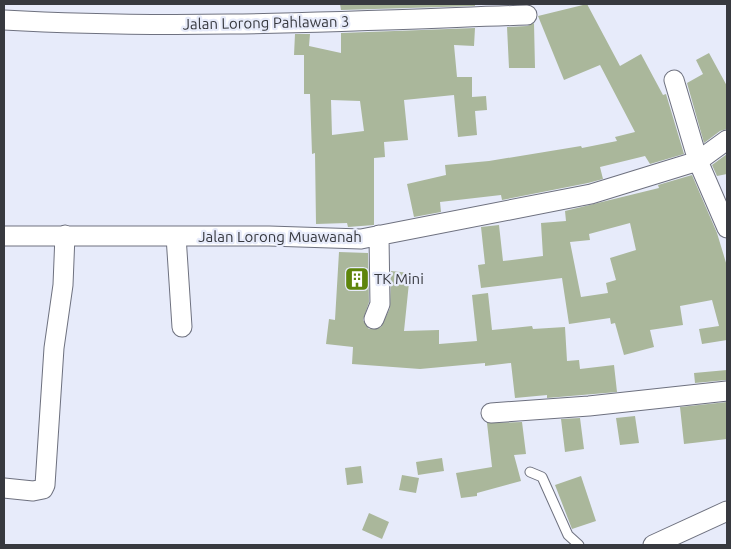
<svg xmlns="http://www.w3.org/2000/svg" width="731" height="549" font-family="Ubuntu,sans-serif">
<style>
.building{fill:#aab79b;fill-rule:evenodd}
.lines{fill:none;stroke-linecap:round;stroke-linejoin:round}
.lane-casing{stroke:#6e717f;stroke-width:11}
.street-casing{stroke:#6e717f;stroke-width:21}
.lane{stroke:#fff;stroke-width:9}
.street{stroke:#fff;stroke-width:19}
.labels{text-anchor:middle;stroke-width:4.5;stroke-linejoin:round;paint-order:stroke}
.street-label{font-size:15px;fill:#37393f;stroke:#e7ebfa}
.poi-label{font-size:15px;fill:#37393f;stroke:#e7ebfa;text-anchor:start}
</style>
<rect width="100%" height="100%" fill="#e7ebfa"/>
<path class="building" d="M340 4H475V6L341 10Z
M587 4 620 66 641 54 663 95 666 94 684 154 650 164 645 156 600 167 603 179 588 183 502 200 501 195 440 202 441 212 414 217 407 184 446 175 445 165 489 161 581 146 582 148 617 141 615 137 635 132 600 65 564 80 538 16Z
M534 23 535 68H509L507 27 527 26Z
M475 28 474 46 454 45 457 77H472V97L486 96 487 110 475 111 477 135 458 137 454 95 404 100 408 140 384 142 385 157 374 158V225L348 227 347 223 316 224 315 153 312 154 310 94H304V55H294L295 34H310L309 46 341 53V33ZM331 100 360 101 364 131 332 135Z
M709 53 727 86V129L720 131 704 143 687 83 703 74 696 60Z
M727 154V174L717 176 712 165Z
M692 175 717 233 727 266V340L702 344 699 329 719 326 712 300 680 306 683 325 650 330 654 347 624 355 615 323 611 324 610 318 569 324 562 278 481 288 478 265 485 264 481 227 499 225 503 261 543 256 541 223 566 221 565 211 659 188 658 185ZM630 223 636 250 610 258 616 280 606 283 608 293 581 297 570 242 590 240 589 234Z
M339 252 368 253 369 302 363 320 369 329 381 327 390 308 391 271 410 273 404 331 439 330V344L477 341 472 295 488 293 492 330 532 326 533 329 565 327 567 361 579 360 580 369 614 365 617 392 547 398V395L515 398 511 363 485 366V363L420 369 352 364 353 347 326 344 329 319 335 320Z
M727 370V380L695 383 694 373Z
M727 402V439L684 444 680 407Z
M635 416 639 443 620 445 616 418Z
M580 418 584 449 565 452 561 419Z
M522 422 526 454 514 455 521 481 477 493V496L461 498 456 473 492 467 487 423Z
M442 458 444 471 418 475 416 462Z
M361 466 363 483 347 485 345 468Z
M402 475 419 478 416 493 399 490Z
M581 476 596 521 572 529 555 485Z
M369 513 389 522 382 539 362 530Z"/>
<g class="lines">
<defs>
<path id="lane" d="M530 472 542 477 568 535 579 545"/>
<path id="street" d="M4 20C178 30 353 21 527 15
M674 80 698 161 727 228
M4 236H269L361 239 591 194 698 161 727 140
M176 236 182 327
M374 319 380 304 379 235
M491 413 589 406 727 391
M4 488 33 491 43 489 45 485 54 348 63 285 65 235
M653 545 727 511"/>
</defs>
<use href="#lane" class="lane-casing"/>
<use href="#street" class="street-casing"/>
<use href="#lane" class="lane"/>
<use href="#street" class="street"/>
</g>
<defs>
<symbol id="building-square" viewBox="-11 -11 22 22"><rect x="-9" y="-9" width="18" height="18" rx="4" fill="#5e850b" stroke="#e7ebfa"/><path d="M-4-6H4V6H1V3H-1V6H-4ZM-2.5-4.3h1.7v1.8h-1.7ZM.8-4.3h1.7v1.8H.8ZM-2.5-1h1.7V.8h-1.7ZM.8-1h1.7V.8H.8Z" fill="#fff"/></symbol>
</defs>
<g fill-rule="evenodd">
<use href="#building-square" x="343" y="265" width="28" height="28"/>
</g>
<g class="labels">
<g class="street-label">
<text transform="translate(266 23) rotate(-1)" y="5">Jalan Lorong Pahlawan 3</text>
<text x="280" y="242">Jalan Lorong Muawanah</text>
</g>
<g class="poi-label">
<text x="374" y="284">TK Mini</text>
</g>
</g>
<rect width="731" height="549" fill="none" stroke="#37393f" stroke-width="10"/>
</svg>
